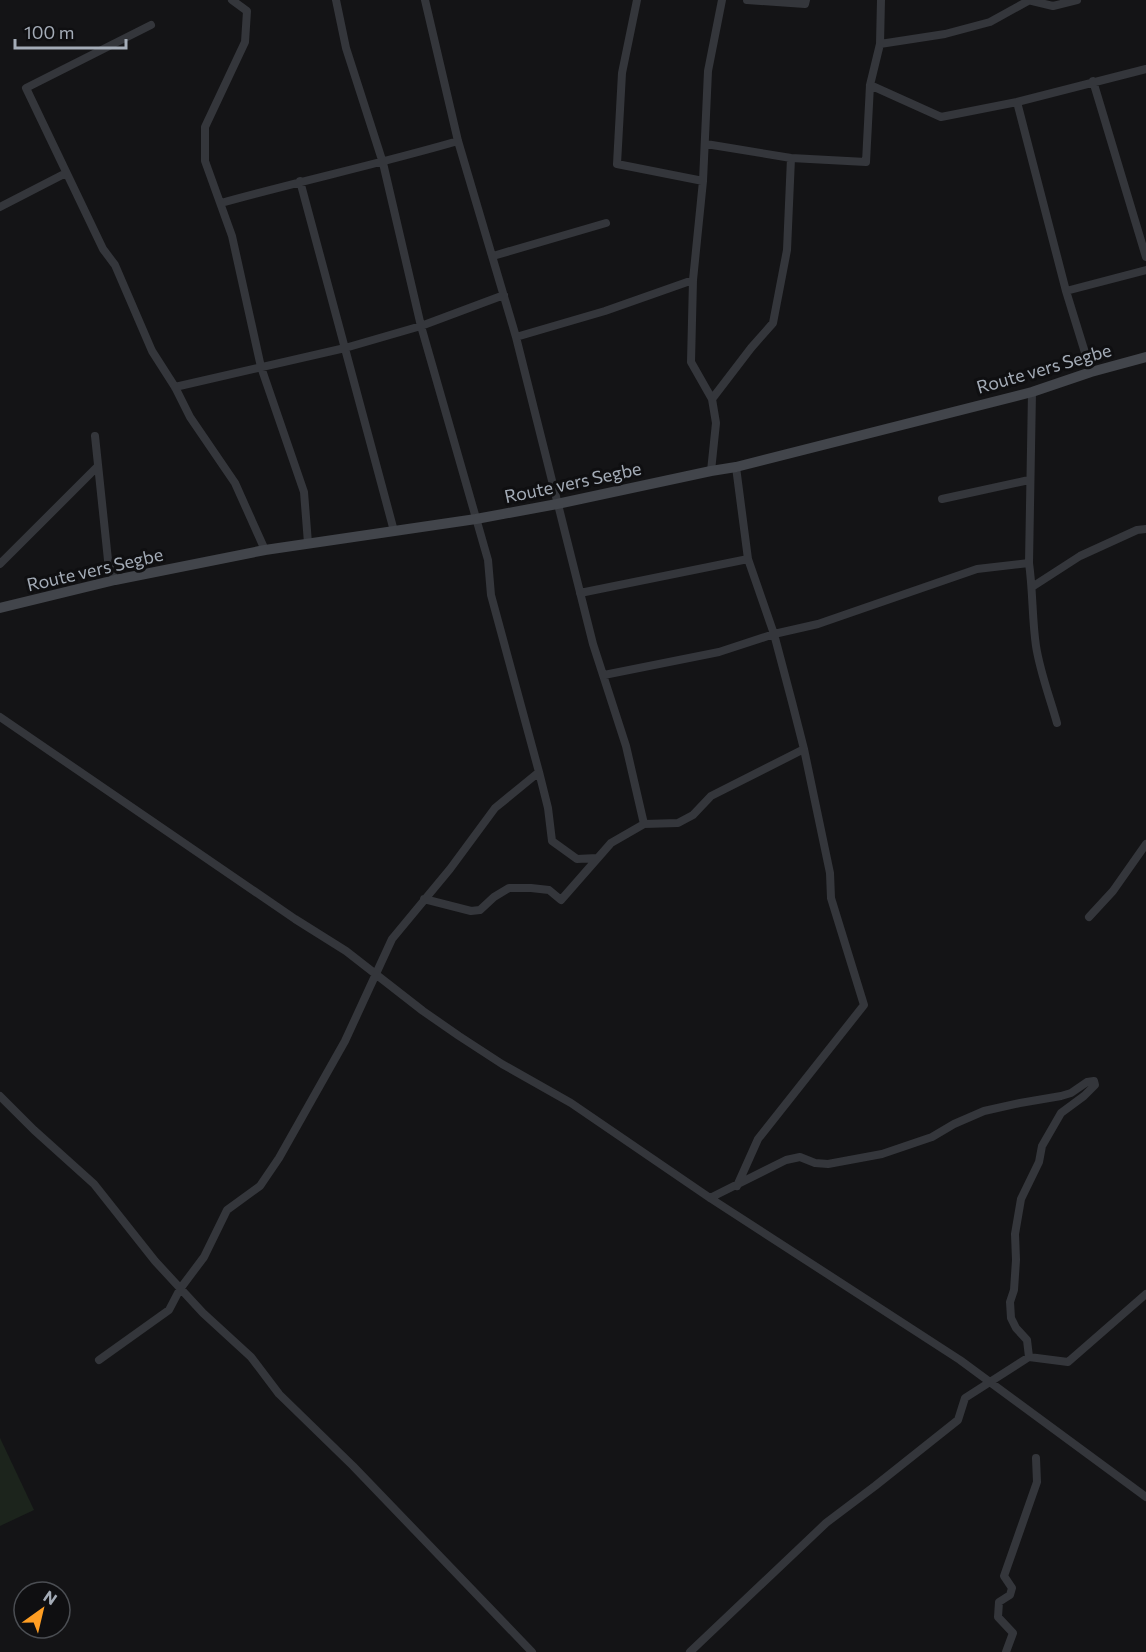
<svg xmlns="http://www.w3.org/2000/svg" width="1146" height="1652" font-family="Commissioner,sans-serif">
<style>
.green{fill:#1c241c}
.lines{fill:none;stroke-linecap:round;stroke-linejoin:round}
.street{stroke:#34363b;stroke-width:8}
.secondary{stroke:#42454b;stroke-width:10}
.labels{text-anchor:middle;stroke-width:6;stroke-linejoin:round;paint-order:stroke}
.street-label{font-size:18px;fill:#a4acb7;stroke:#0f0f11}
</style>
<rect width="100%" height="100%" fill="#141416"/>
<path class="green" d="M0 1438 34 1510 0 1526Z"/>
<g class="lines">
<path class="street" d="M232 0 247 11 245 42 205 127V161L232 236 261 367 304 492 308 543
M425 0 458 141 516 337 593 644 626 746 644 824
M637 0 622 73 617 164 703 181
M747 0 805 4 806 0
M1028 0 1053 6 1077 0
M151 25 26 88 103 249 115 265 152 351 175 387 190 417 235 483 265 550
M880 44 945 34 990 22 1028 1
M1093 81 1146 257
M870 85 941 117 1017 102 1146 69
M1017 102 1066 291 1091 372
M706 144 791 158 866 162 870 85 880 44 881 0
M300 181 394 531
M221 203C300 181 379 164 458 141
M0 207 66 173
M493 256 606 223
M1066 291 1146 270
M516 337 605 311 693 280
M175 387 345 348 421 326 504 295
M1032 392 1029 563C1033 591 1032 619 1036 646 1040 672 1050 698 1057 723
M712 399 751 348 773 323 787 250 791 158
M95 436 108 560 115 580
M736 467 748 559 774 634 792 702 804 749 830 873 831 898 864 1005 758 1139 737 1186
M711 471 716 423 712 399 691 362 693 280 703 181 708 71 722 0
M942 499 1029 480
M0 564 98 466
M1032 587 1080 556 1137 530 1146 529
M580 593 748 559
M604 675 719 652 774 634 818 624 977 569 1029 563
M0 717 295 919 346 951 423 1011 459 1036 502 1064 571 1103 710 1198 960 1360 1146 1497
M539 772 548 808 552 841 577 859 597 858
M424 899 471 911 480 910 494 897 509 888H531L549 890 561 900 611 843 644 824 678 823 693 815 711 796 804 749
M1089 917 1113 891 1146 844
M0 1096 34 1130 94 1184 155 1261 203 1313 251 1357 279 1394 353 1466 532 1652
M710 1198 786 1160 800 1157 815 1163 828 1164 882 1154 932 1137 954 1124 984 1111 1020 1103 1061 1096 1071 1093 1087 1082 1094 1081 1095 1085 1084 1096 1061 1113 1042 1146 1039 1162 1021 1199 1015 1234 1016 1260 1014 1290 1010 1302 1011 1318 1016 1328 1027 1340 1029 1357 1068 1362 1146 1294
M99 1360 169 1310 180 1289 204 1257 227 1210 260 1186 279 1158 345 1041 392 939 450 869 495 808 539 772 491 595 488 560 421 326 383 163 346 48 336 0
M690 1652 826 1523 875 1486 958 1420 965 1398 1029 1357
M1006 1652 1013 1633 998 1617 999 1602 1010 1595 1012 1588 1004 1576 1037 1482 1036 1458"/>
<path class="secondary" d="M0 608 115 580 265 550 476 519 557 504 711 471 736 467 1032 392 1091 372 1146 357"/>
</g>
<g class="labels">
<g class="street-label">
<text transform="translate(1044 369) rotate(-16)" y="6">Route vers Segbe</text>
<text transform="translate(573 483) rotate(-12)" y="6">Route vers Segbe</text>
<text transform="translate(95 570) rotate(-13)" y="6">Route vers Segbe</text>
</g>
</g>
<g transform="translate(42 1610) rotate(34)"><circle r="28" fill="#0f0f11" stroke="#4b4e53" stroke-width="1.5"/>
<path d="M0-4.5L10 22L0 15L-10 22Z" fill="#ff9e23"/>
<text y="-9" font-size="16" font-weight="bold" text-anchor="middle" fill="#a4acb7">N</text>
</g>
<path d="M15 39v9h111v-9" fill="none" stroke="#a4acb7" stroke-width="3"/>
<text x="24" y="39" font-size="18" fill="#a4acb7" stroke="#0f0f11" stroke-width="4.5" paint-order="stroke">100 m</text>
</svg>
